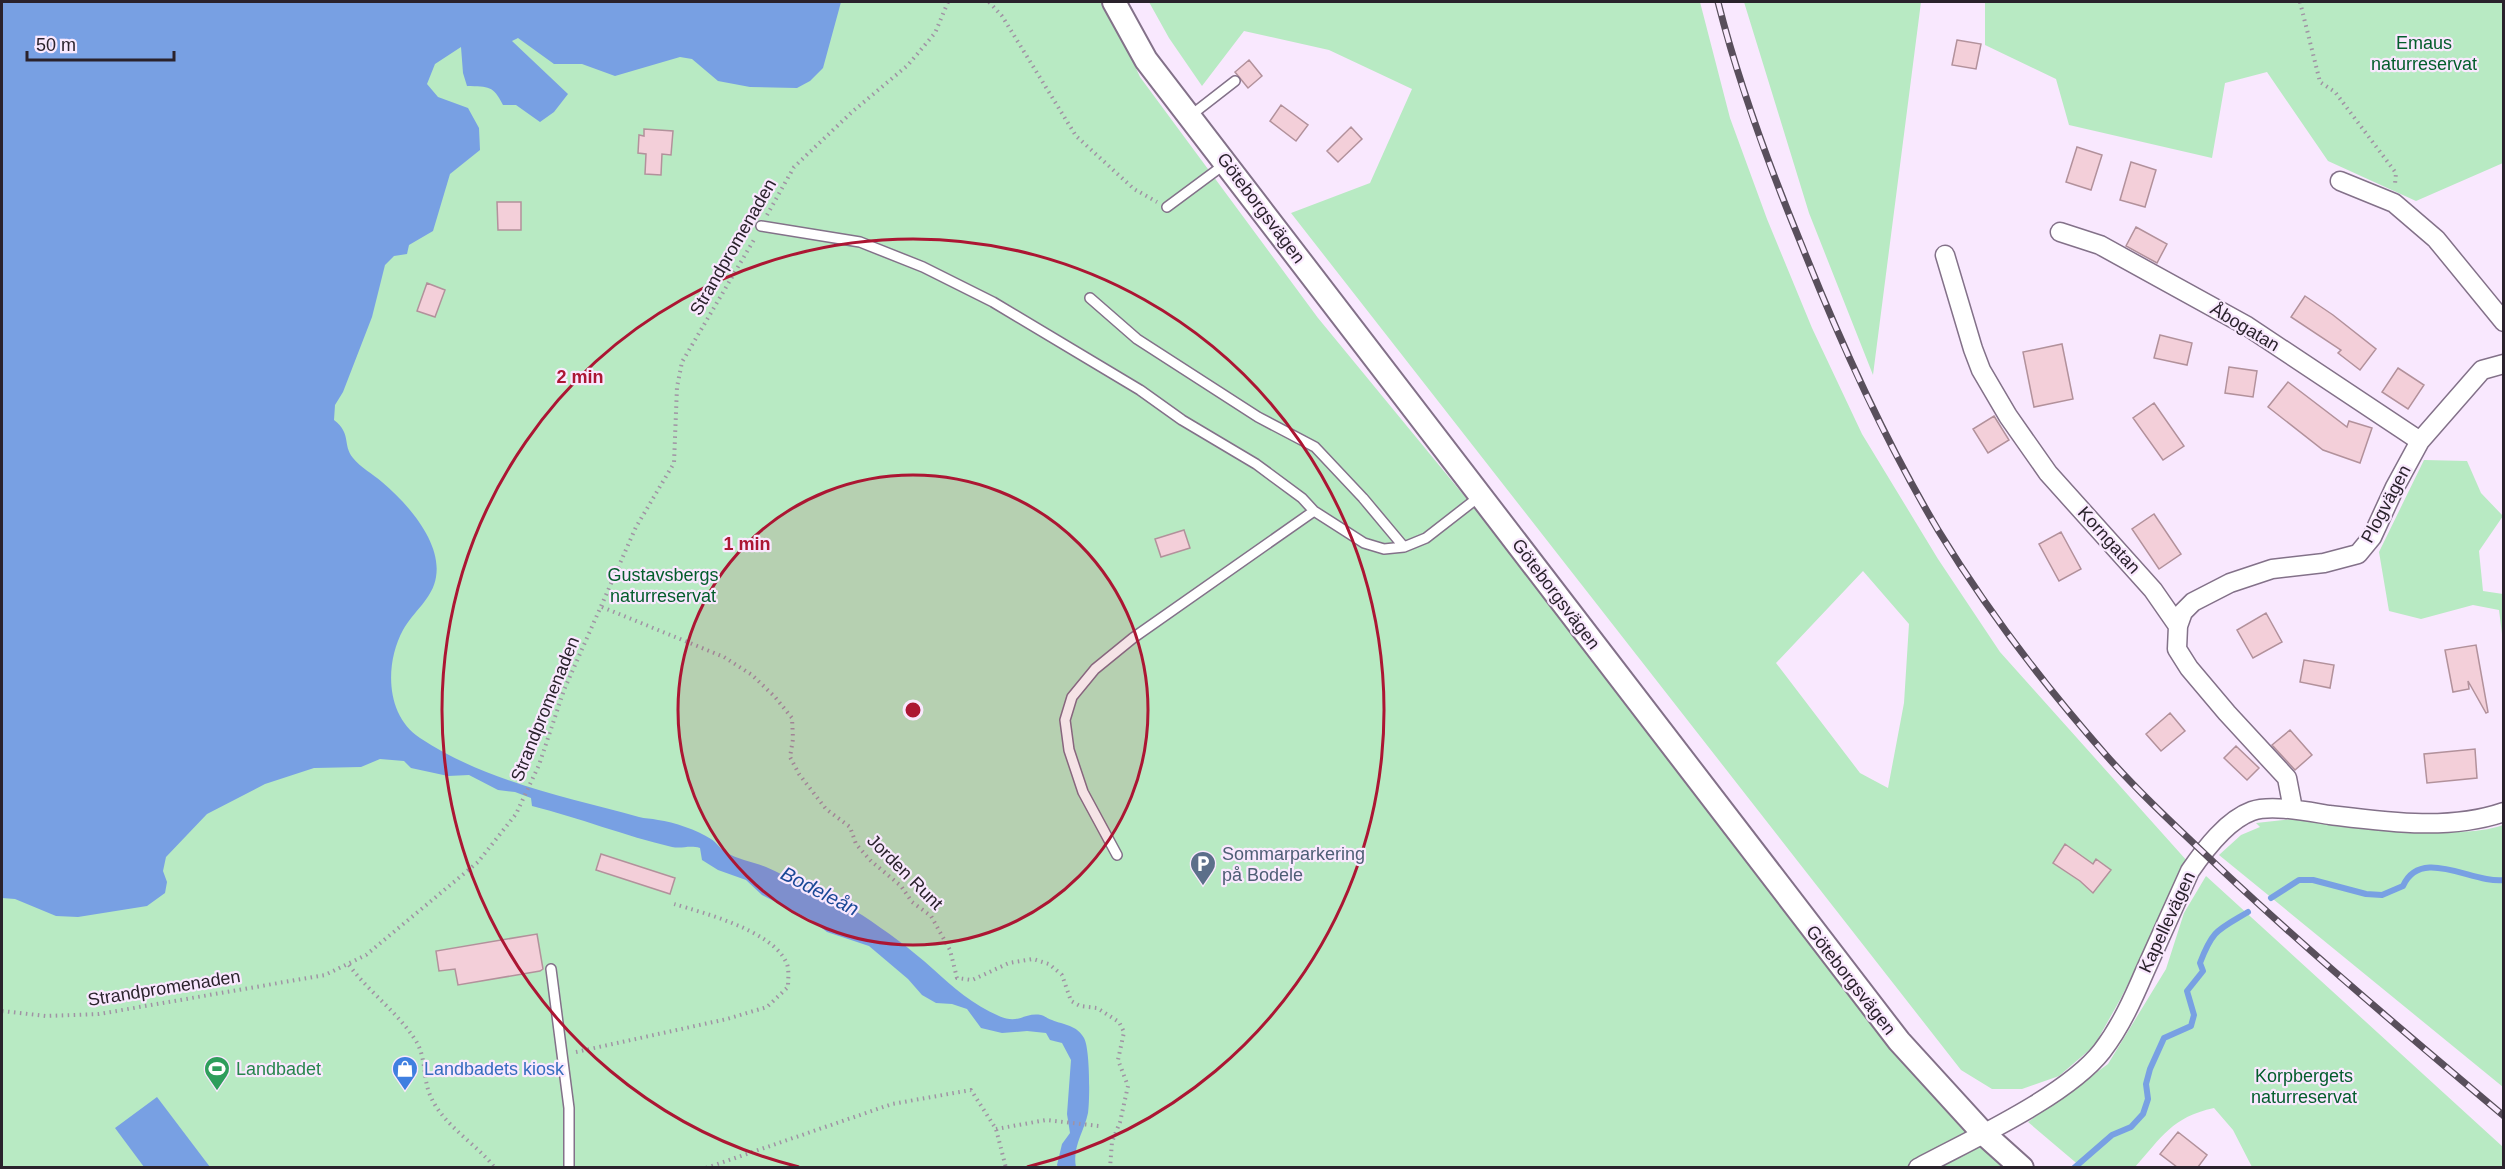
<svg xmlns="http://www.w3.org/2000/svg" width="2505" height="1169" font-family="Arial,sans-serif">
<style>
.green{fill:#b8eac3;fill-rule:evenodd}
.water{fill:#78a0e3}
.lines{fill:none;stroke-linecap:round;stroke-linejoin:round}
.stream{stroke:#78a0e3;stroke-width:6}
.building{fill:#f3cfd9;stroke:#b2919b;stroke-width:1.5}
.service-casing{stroke:#837189;stroke-width:12}
.minor-casing{stroke:#837189;stroke-width:21}
.tertiary-casing{stroke:#837189;stroke-width:26}
.path{stroke:#a093a4;stroke-width:4;stroke-dasharray:1.5 4.5;stroke-linecap:butt}
.service{stroke:#fff;stroke-width:9}
.minor{stroke:#fff;stroke-width:18}
.tertiary{stroke:#fff;stroke-width:22}
.rail-casing{stroke:#594f5c;stroke-width:7}
.rail{stroke:#f9e8fe;stroke-width:4.5;stroke-dasharray:14;stroke-linecap:butt}
.ring{fill:none;stroke:#ac1633;stroke-width:3}
.labels{text-anchor:middle;stroke-width:4.5;stroke-linejoin:round;paint-order:stroke}
.park-label{font-size:18px;fill:#035d2c;stroke:#f9e8fe}
.street-label{font-size:18px;fill:#2a222c;stroke:#f9e8fe}
.service-label{font-size:18px;fill:#4e5e75;stroke:#f9e8fe;text-anchor:start}
.leisure-label{font-size:18px;fill:#27864d;stroke:#f9e8fe;text-anchor:start}
.shop-label{font-size:18px;fill:#366cbe;stroke:#f9e8fe;text-anchor:start}
.water-label{font-size:20px;font-style:italic;fill:#1a4896;stroke:#f9e8fe}
.centre{fill:#ac1633;stroke:#f9e8fe;stroke-width:3}
.ring-label{font-size:18px;text-anchor:middle;font-weight:bold;fill:#ac1633;stroke:#f9e8fe;stroke-width:4.5;stroke-linejoin:round;paint-order:stroke}
</style>
<rect width="100%" height="100%" fill="#f9e8fe"/>
<path class="green" d="M2 2H1106L1140 77 1318 318 1466 498 1951 1104 2014 1168H2Z
M1149 2H1700L1730 118 1767 219 1812 328 1862 434 1938 559 2000 652 2188 862 2121 998 2094 1046 2059 1076 2022 1089H1992L1961 1070 1291 213 1370 183 1412 89 1329 50 1244 31 1202 86 1169 38ZM1863 571 1909 624 1904 703 1888 788 1860 773 1776 663Z
M1744 2H1921L1873 375 1809 213Z
M1985 2H2503V163L2416 201 2328 161 2267 72 2225 83 2212 158 2069 125 2056 79 1985 45Z
M2424 460 2467 461 2481 493 2503 516 2479 551 2483 591 2503 594V642L2499 610 2473 605 2421 619 2389 611 2379 552Z
M2292 819C2317 821 2342 821 2366 822 2410 825 2460 840 2503 825V1087L2219 855 2241 835 2260 827 2256 823Z
M2206 876 2503 1147V1167H2252L2233 1130 2214 1108C2172 1117 2162 1137 2135 1167H2081L2028 1122 2108 1064 2166 969 2184 913Z"/>
<path class="water" d="M2 2H841L823 68 810 81 797 88 750 87 718 81 692 59 680 57 615 76 582 64H554L518 38 512 41 568 94 554 112 540 122 516 105H503C493 85 489 87 467 86L463 73 461 47 435 64 427 84 438 97 468 108 479 128 480 150 450 174 433 231 409 245 407 254 394 256 385 265 372 317 343 392 335 405 334 420C352 434 342 444 353 458 360 467 373 474 382 482 407 503 442 542 436 577 433 598 413 612 403 630 385 663 385 715 420 738 485 781 565 797 639 817 645 819 651 818 658 820 674 822 697 830 711 839 716 842 720 848 725 852 737 859 753 862 766 867 790 877 811 891 833 903 843 907 853 909 862 915 886 931 911 949 933 969 953 987 973 1005 999 1016 1019 1025 1024 1012 1041 1015 1045 1016 1048 1019 1052 1020 1064 1025 1077 1025 1084 1038 1090 1048 1090 1100 1088 1113 1084 1132 1072 1147 1076 1167H1058L1057 1165 1062 1144 1070 1133 1067 1114 1071 1060 1062 1043 1050 1040 1046 1033 1027 1031 1002 1033 981 1028 967 1009 952 1004 936 1003 922 995 908 979 869 946 827 932 813 921 762 895 746 880 718 870 702 860 700 848C689 845 682 849 672 847 625 836 580 818 532 806L531 798 515 792 498 790 469 775 448 776 411 768 404 761 380 759 361 767 314 768 265 784 207 814 166 857 163 871 167 882 165 893 147 906 78 917 56 916 15 899 2 898Z
M157 1097 210 1167H144L115 1128Z"/>
<g class="lines">
<path class="stream" d="M2271 898 2299 880H2313L2366 894 2382 895 2403 886C2421 846 2473 884 2504 880
M2074 1168 2112 1135 2131 1127 2143 1114 2148 1099 2146 1084 2150 1069 2164 1038 2191 1026 2194 1015 2187 991 2203 971 2200 963C2213 929 2218 930 2248 912"/>
</g>
<path class="building" d="M1957 40 1981 44 1976 69 1952 65Z
M1249 60 1262 76 1248 88 1235 72Z
M1281 105 1308 125 1296 141 1270 121Z
M1351 127 1362 139 1338 162 1327 151Z
M644 129 673 131 671 155 662 154 661 175 645 174 646 154 638 153 639 135 644 136Z
M2077 147 2102 155 2091 190 2066 182Z
M2131 162 2156 170 2145 207 2120 200Z
M497 202H521V230H498Z
M2136 227 2167 244 2157 263 2126 246Z
M427 283 445 290 435 317 417 311Z
M2305 296 2333 315 2376 349 2360 370 2338 353 2341 350 2291 317Z
M2160 335 2192 343 2187 365 2154 358Z
M2062 344 2073 399 2034 407 2023 352Z
M2229 367 2257 371 2253 397 2225 393Z
M2398 368 2424 385 2408 409 2382 392Z
M2288 382 2347 427 2349 421 2372 428 2360 463 2323 450 2268 407Z
M2154 403 2184 446 2163 460 2133 418Z
M1994 416 2009 440 1988 453 1973 429Z
M2154 514 2181 554 2159 569 2132 529Z
M1184 530 1190 548 1161 557 1155 539Z
M2061 532 2081 569 2059 581 2039 544Z
M2266 613 2282 642 2253 658 2237 630Z
M2476 645 2488 712 2486 713 2468 681 2469 689 2453 692 2445 650Z
M2304 660 2334 665 2330 688 2300 682Z
M2170 713 2185 731 2161 751 2146 734Z
M2290 730 2312 755 2295 770 2272 745Z
M2236 746 2259 768 2247 780 2224 758Z
M2475 749 2477 778 2427 783 2424 754Z
M2065 844 2093 864 2096 859 2111 870 2093 893 2080 881 2053 863Z
M601 854 675 878 670 894 596 870Z
M537 934 543 969 540 971 458 985 455 969 439 971 436 951Z
M2178 1132 2207 1155 2198 1167H2177L2160 1154Z"/>
<g class="lines">
<defs>
<path id="service" d="M1190 116 1235 81
M1167 207 1225 164
M761 226 860 242 923 267 993 302 1140 390 1182 420 1256 464 1302 498 1314 511 1364 543 1384 549 1404 547 1426 538 1480 496
M1090 298 1137 339 1258 417 1315 447 1363 498 1404 547
M1117 855 1083 792 1069 750 1065 720 1072 697 1095 669 1133 638 1314 511
M551 969 569 1108V1168"/>
<path id="minor" d="M2340 181 2394 203 2436 239 2504 322
M2060 232 2100 245 2247 326 2420 441
M1945 255 1973 349 1981 370 2008 416 2048 473 2153 590 2178 626 2177 649 2189 668 2227 713 2287 778 2293 809
M2178 626 2183 612 2193 602 2230 583 2272 569 2324 563 2358 554 2372 537 2395 487 2420 441 2482 370 2504 364
M1918 1168C1970 1140 2067 1096 2102 1051 2121 1026 2133 999 2145 971 2160 937 2175 904 2190 871 2205 849 2227 820 2252 811 2271 804 2310 812 2330 815 2387 822 2449 831 2504 812"/>
<path id="tertiary" d="M1114 2 1146 60 1899 1041 1983 1133 2022 1168"/>
</defs>
<use href="#service" class="service-casing"/>
<use href="#minor" class="minor-casing"/>
<use href="#tertiary" class="tertiary-casing"/>
<path class="path" d="M989 2 1002 16 1076 136 1134 189 1157 202
M2300 2 2320 82 2335 92 2396 173 2395 184
M767 215 794 167 852 112 908 65 935 33 948 2
M602 607 724 657 752 675 775 697 792 718 793 739 790 757 799 774 826 809 850 827 856 844 871 861 901 886 912 902 931 916 950 950 957 978 972 980 1009 963 1033 959 1049 964 1062 975 1071 1001 1080 1006 1097 1008 1119 1022 1124 1032 1118 1060 1128 1086 1120 1122 1112 1142 1110 1168
M349 965C368 991 396 1011 414 1038 427 1056 422 1076 430 1095 443 1126 475 1142 495 1168
M2 1011 46 1016 99 1014 325 975 366 955 478 862 516 814 539 765 564 690 636 527 674 463 677 387 682 362 755 238
M576 1052 727 1019 767 1007 788 987C788 979 790 967 785 960 769 930 704 913 674 904
M996 1129 1046 1120 1099 1126
M706 1168 892 1104 971 1090 996 1129 1006 1168"/>
<use href="#service" class="service"/>
<use href="#minor" class="minor"/>
<use href="#tertiary" class="tertiary"/>
<defs>
<path id="rail" d="M1718 2C1739 85 1769 166 1802 246 1841 344 1884 439 1938 530 1985 607 2045 686 2105 754 2142 796 2184 834 2224 872 2315 957 2409 1036 2504 1116"/>
</defs>
<use href="#rail" class="rail-casing"/>
<use href="#rail" class="rail"/>
</g>
<circle cx="913" cy="710" r="235" fill="#ac1633" fill-opacity=".12"/>
<g class="ring">
<circle cx="913" cy="710" r="235"/>
<path d="M799 1167A471 471 0 1 1 1027 1167"/>
</g>
<defs>
<symbol id="parking-pin" viewBox="-11 -11 22 30"><path d="M0 17L-7.5 6A9.5 9.5 0 1 1 7.5 6Z" fill="#5c6f8a" stroke="#f9e8fe"/><path d="M-3.5-5.5H1a3.5 3.5 0 0 1 0 7H-1V5.5H-3.5ZM-1-3.4V-.6H.8a1.4 1.4 0 0 0 0-2.8Z" fill="#fff"/></symbol>
<symbol id="stadium-pin" viewBox="-11 -11 22 30"><path d="M0 17L-7.5 6A9.5 9.5 0 1 1 7.5 6Z" fill="#2e9e5b" stroke="#f9e8fe"/><path d="M0-5a6.5 5 0 1 0 0 10a6.5 5 0 1 0 0-10ZM-3.5-1.8h7v3.6h-7Z" fill="#fff"/></symbol>
<symbol id="shop-pin" viewBox="-11 -11 22 30"><path d="M0 17L-7.5 6A9.5 9.5 0 1 1 7.5 6Z" fill="#3f7fe0" stroke="#f9e8fe"/><path d="M-5-2.5h2.3a2.7 3.5 0 0 1 5.4 0H5L5.5 6h-11ZM-1.5-2.5h3a1.5 2.3 0 0 0-3 0Z" fill="#fff"/></symbol>
</defs>
<g fill-rule="evenodd">
<use href="#parking-pin" x="1188" y="849" width="30" height="40"/>
<use href="#stadium-pin" x="202" y="1054" width="30" height="40"/>
<use href="#shop-pin" x="390" y="1054" width="30" height="40"/>
</g>
<g class="labels">
<g class="park-label">
<text x="2424" y="49">Emaus<tspan x="2424" dy="21">naturreservat</tspan></text>
<text x="663" y="581">Gustavsbergs<tspan x="663" dy="21">naturreservat</tspan></text>
<text x="2304" y="1082">Korpbergets<tspan x="2304" dy="21">naturreservat</tspan></text>
</g>
<g class="street-label">
<text transform="translate(1261 208) rotate(53)" y="6">Göteborgsvägen</text>
<text transform="translate(733 247) rotate(-60)" y="6">Strandpromenaden</text>
<text transform="translate(2245 327) rotate(31)" y="6">Åbogatan</text>
<text transform="translate(2386 504) rotate(-62)" y="6">Plogvägen</text>
<text transform="translate(2109 540) rotate(48)" y="6">Korngatan</text>
<text transform="translate(1556 594) rotate(53)" y="6">Göteborgsvägen</text>
<text transform="translate(545 709) rotate(-68)" y="6">Strandpromenaden</text>
<text transform="translate(905 872) rotate(45)" y="6">Jorden Runt</text>
<text transform="translate(2167 922) rotate(-65)" y="6">Kapellevägen</text>
<text transform="translate(1851 980) rotate(52)" y="6">Göteborgsvägen</text>
<text transform="translate(164 988) rotate(-9)" y="6">Strandpromenaden</text>
</g>
<g class="service-label">
<text x="1222" y="860">Sommarparkering<tspan x="1222" dy="21">på Bodele</tspan></text>
</g>
<g class="leisure-label">
<text x="236" y="1075">Landbadet</text>
</g>
<g class="shop-label">
<text x="424" y="1075">Landbadets kiosk</text>
</g>
<g class="water-label">
<text transform="translate(820 891) rotate(27)" y="7">Bodeleån</text>
</g>
</g>
<circle cx="913" cy="710" r="9" class="centre"/>
<g class="ring-label">
<text x="580" y="383">2 min</text>
<text x="747" y="550">1 min</text>
</g>
<rect width="2505" height="1169" fill="none" stroke="#2a222c" stroke-width="6"/>
<path d="M27 51v9h147v-9" fill="none" stroke="#2a222c" stroke-width="3"/>
<text x="36" y="51" font-size="18" fill="#2a222c" stroke="#f9e8fe" stroke-width="4.5" paint-order="stroke">50 m</text>
</svg>
